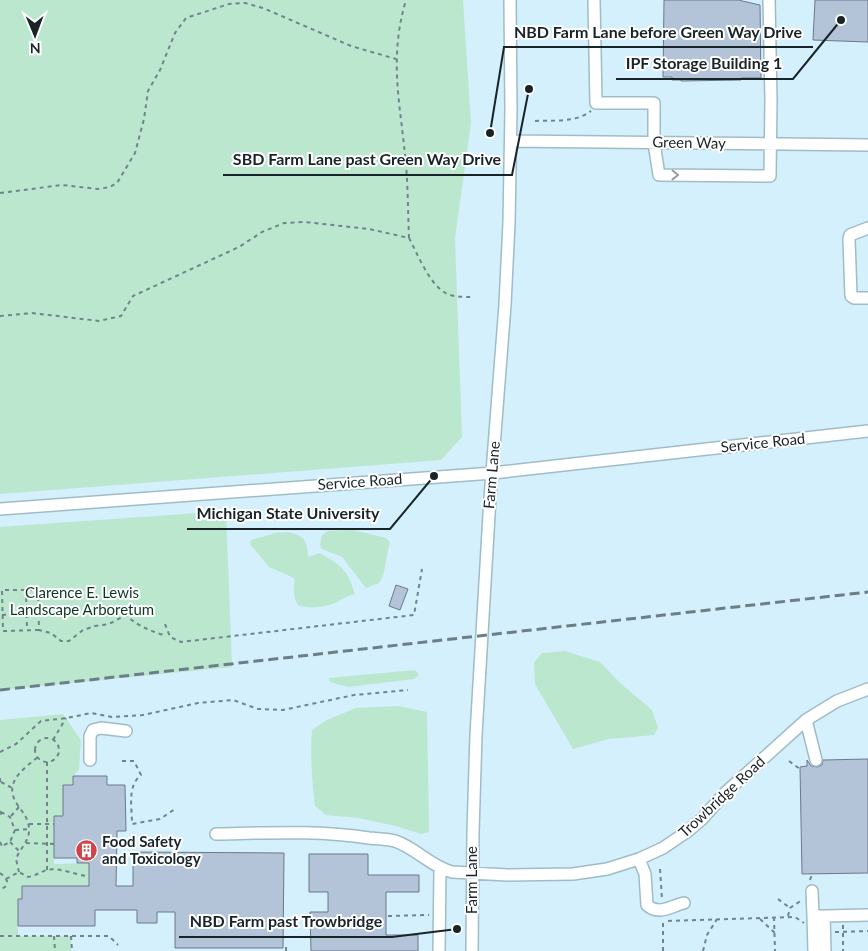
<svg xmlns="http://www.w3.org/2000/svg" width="868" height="951" font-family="Lato,sans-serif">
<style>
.green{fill:#bbe7ce}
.building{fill:#b3c3d8;stroke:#6b798d}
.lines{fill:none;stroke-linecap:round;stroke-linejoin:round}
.minor-casing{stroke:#a0bcc7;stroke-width:14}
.path{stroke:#71848c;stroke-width:2;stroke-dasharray:4 4;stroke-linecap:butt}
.minor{stroke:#fff;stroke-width:11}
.rail{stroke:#6c7f87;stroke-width:3;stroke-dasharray:10 5;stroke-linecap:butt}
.oneway{stroke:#989c9f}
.labels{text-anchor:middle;stroke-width:4;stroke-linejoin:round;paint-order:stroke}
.street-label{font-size:15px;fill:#192429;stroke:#fff}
.park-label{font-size:15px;fill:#0c3724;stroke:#fff}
.poi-label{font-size:15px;font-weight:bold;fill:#192429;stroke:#fff;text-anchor:start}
.leader{fill:none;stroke:#192429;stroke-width:2}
.callout-dot{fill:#192429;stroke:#fff;stroke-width:2}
.callout-label{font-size:16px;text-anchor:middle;font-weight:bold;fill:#192429;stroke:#fff;stroke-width:4;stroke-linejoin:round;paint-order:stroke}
</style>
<rect width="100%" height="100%" fill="#d3f0fc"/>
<path class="green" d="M0 0H463L471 123 455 238 462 437 441 460 0 494Z
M226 511 232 667 0 690V527Z
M353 530 386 538 390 543C385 557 387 571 379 583L366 588 342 557 322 549 320 545 322 535 328 531Z
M288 532C305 536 307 540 308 557L320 553C342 566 347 569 355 594 346 596 340 601 332 604 321 608 311 608 299 606 293 598 293 591 295 580L292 577 269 567 250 544 251 540 275 533Z
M565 651 600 662 620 683 652 710 658 728 654 735 609 739 573 749 535 684 534 663 542 653Z
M415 670 419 675 414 679 348 687 330 682 329 678Z
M398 706 427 712 429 832 421 834 396 826 358 818 326 815 315 806C312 780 310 755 312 730L327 720 356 708Z
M63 714 81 740 79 769 73 776V785H63V816L54 817V864L89 863V886H23L22 899H18V936H71V951H0V720Z"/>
<path class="building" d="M664 0H738L760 5 761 78H741V80L681 81V80H672V77H663Z
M815 0H868V42L813 40Z
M396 585 408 589 400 610 389 606Z
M868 759V873L802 874 800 767 807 766V760L811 766 817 767 822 765 823 760Z
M73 776H107V785H125L126 831H117L116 886H133V852H136L284 853 283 948H175V912H157V923H137V910H95V926H18V899H22V886H89V863H77V858H54V816H63V785H73Z
M309 854H368V875H419V892H386V935H418V951H311L310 912H328V892H309Z"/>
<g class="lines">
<defs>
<path id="minor" d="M594 0 596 103H654V143L659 175 770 176 771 100 769 0
M511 141 868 145
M868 228 850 235 849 239 851 296 854 298H868
M0 509 493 473 868 431
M806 720 816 760
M90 760V736L93 730 101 728 126 731
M216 834C267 833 318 830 369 838 377 839 387 839 395 841 416 848 430 866 452 872L508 875 573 874 607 869 639 859 663 848 688 831 702 819 725 793 806 720 837 701 868 689
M639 859 645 874 647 905C659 916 671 906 684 903
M812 891 813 916H824
M813 916 814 951
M439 951 440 869
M472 951 473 832 476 735 490 498 505 305 509 223 511 110 510 0
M825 951 824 916 868 915"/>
</defs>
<use href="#minor" class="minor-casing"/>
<path class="path" d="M535 121C555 120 575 123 591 111
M0 193 62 185 98 189 110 187 117 183 135 153 144 119 148 91 160 70 175 33 186 18 229 4 245 3 263 8 351 46 396 59
M409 238C417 253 429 283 444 292 451 297 463 297 471 297
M0 316 32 313 99 321 121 316 133 296 239 247 262 232 284 223 305 222 369 229 409 238C408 214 408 189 406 165 401 106 388 60 406 0
M26 590 27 630
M2 615 27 614
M165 624 170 637 181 642 414 615 422 569
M39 630 3 631 2 590H38L39 630 51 633 61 641H69L83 630 95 626 109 624 126 615C137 626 151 631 166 636
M35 750a12 12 0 1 1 24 0a12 12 0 1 1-24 0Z
M53 740 66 718
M0 752 16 744 41 721 67 718 91 713 112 717 143 715 198 703 233 700 258 709 283 710 354 695 408 690
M122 761H134L141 775C127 786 132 807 132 824L160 819 175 809
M789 761 800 769
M47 762V870
M0 778V783
M1 782 12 788
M0 811 1 814 0 817
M1 812 10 817 15 830 10 842 2 846
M11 816 19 807
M29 824H54
M15 830 29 829
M0 842 2 846 0 849
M10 842 20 852
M26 843 54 844
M660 869 662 899
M19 872 16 859C20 848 30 841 29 828 28 817 22 812 17 804 3 783 23 769 38 757
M0 873 5 877 7 881 5 887 0 890
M6 879 19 872 28 877C35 876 40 872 47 870 60 867 75 875 88 876
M810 880 812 874
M778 899 790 908
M388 916 429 915
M788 916 790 908 802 900
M774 917 775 951
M760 919 775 933
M668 921 795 917 804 923
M843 925V951
M835 932 868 931
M0 936H109L118 945
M54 936 55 951
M71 936 72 951
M286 947V951
M663 951V919
M703 951 707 935 717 919"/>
<use href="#minor" class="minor"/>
<path class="rail" d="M0 690 868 592"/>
</g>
<defs><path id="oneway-chevron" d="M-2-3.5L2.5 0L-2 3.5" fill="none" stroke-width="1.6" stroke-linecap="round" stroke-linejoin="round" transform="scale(1.25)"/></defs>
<use class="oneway" href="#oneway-chevron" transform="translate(675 175) rotate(1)"/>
<defs>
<symbol id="building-disc" viewBox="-11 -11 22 22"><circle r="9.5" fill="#d24347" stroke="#fff"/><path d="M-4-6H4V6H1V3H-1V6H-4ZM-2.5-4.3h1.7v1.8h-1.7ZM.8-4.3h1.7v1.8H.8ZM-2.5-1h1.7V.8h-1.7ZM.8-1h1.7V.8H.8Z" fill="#fff"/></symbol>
</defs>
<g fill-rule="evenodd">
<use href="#building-disc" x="74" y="838" width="25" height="25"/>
</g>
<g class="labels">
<g class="street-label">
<text transform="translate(689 143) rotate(1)" y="5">Green Way</text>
<text transform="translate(763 443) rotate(-6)" y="5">Service Road</text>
<text transform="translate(492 475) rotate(-85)" y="5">Farm Lane</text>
<text transform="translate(360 482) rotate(-4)" y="5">Service Road</text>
<text transform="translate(722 797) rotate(-43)" y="5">Trowbridge Road</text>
<text transform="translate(472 880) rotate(-90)" y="5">Farm Lane</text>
</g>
<g class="park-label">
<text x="82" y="598">Clarence E. Lewis<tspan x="82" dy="17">Landscape Arboretum</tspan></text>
</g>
<g class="poi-label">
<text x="102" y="847">Food Safety<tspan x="102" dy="17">and Toxicology</tspan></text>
</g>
</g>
<path class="leader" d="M490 133L504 47H813M841 20L793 79H616M529 89L512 175H223M434 476L390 529H187M457 929L392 937H179"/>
<g class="callout-dot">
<circle cx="490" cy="133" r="5"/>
<circle cx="841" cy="20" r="5"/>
<circle cx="529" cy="89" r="5"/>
<circle cx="434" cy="476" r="5"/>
<circle cx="457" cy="929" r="5"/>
</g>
<g class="callout-label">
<text x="658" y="38">NBD Farm Lane before Green Way Drive</text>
<text x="704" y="69">IPF Storage Building 1</text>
<text x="367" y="165">SBD Farm Lane past Green Way Drive</text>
<text x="288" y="519">Michigan State University</text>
<text x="286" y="927">NBD Farm past Trowbridge</text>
</g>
<g transform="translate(35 35) rotate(179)" stroke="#ffffff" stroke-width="4" paint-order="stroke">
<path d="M0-4L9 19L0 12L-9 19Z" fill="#192429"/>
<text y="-8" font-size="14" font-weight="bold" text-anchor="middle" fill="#192429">N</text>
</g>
</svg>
